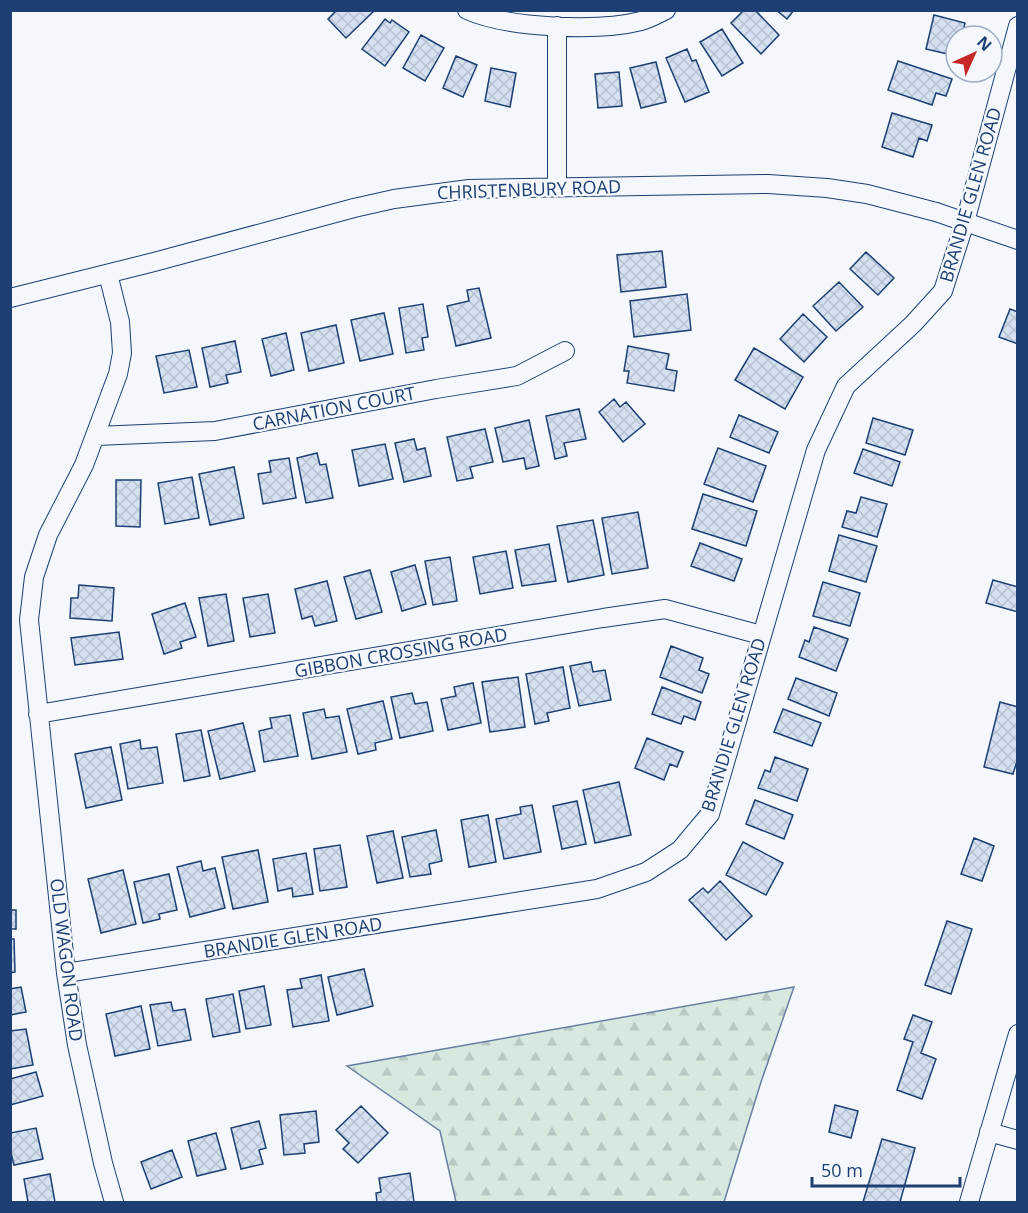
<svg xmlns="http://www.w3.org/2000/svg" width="1028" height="1213" font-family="'Open Sans',sans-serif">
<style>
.forest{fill:url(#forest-firs);stroke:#687fa3;stroke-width:1.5}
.building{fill:url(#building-cross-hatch);stroke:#1d3f73;stroke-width:1.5}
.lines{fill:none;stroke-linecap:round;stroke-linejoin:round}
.minor-casing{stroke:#1d3f73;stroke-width:20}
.minor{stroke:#f4f7fb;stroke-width:18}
.labels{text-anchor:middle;stroke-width:4.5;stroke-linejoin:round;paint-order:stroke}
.street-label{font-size:18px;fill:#1d3f73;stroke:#f4f7fb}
</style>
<defs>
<pattern id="forest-firs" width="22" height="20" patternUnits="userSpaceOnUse" patternTransform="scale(1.5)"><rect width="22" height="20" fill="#d7e8df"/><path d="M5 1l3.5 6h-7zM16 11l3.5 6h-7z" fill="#b8c8c3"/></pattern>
<pattern id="building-cross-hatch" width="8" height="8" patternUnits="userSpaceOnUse" patternTransform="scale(1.5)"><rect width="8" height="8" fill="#d5e0f0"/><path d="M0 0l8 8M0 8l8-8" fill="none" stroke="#b6c1d1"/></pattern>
</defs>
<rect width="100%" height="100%" fill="#f4f7fb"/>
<path class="forest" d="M794 987 761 1082 724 1202H456L440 1131 347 1066Z"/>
<path class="building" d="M337 10H375L346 38 328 19Z
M744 10H755L779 35 761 54 731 23Z
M776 10H794L787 19Z
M934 15 965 23 962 36H956V56L926 49Z
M385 19 390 23 392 20 409 32 385 66 362 49Z
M722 29 743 63 722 76 700 42Z
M421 35 444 48 425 81 403 68Z
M687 49 692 61 696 60 709 92 685 102 666 58Z
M456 56 477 65 463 97 443 88Z
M898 61 952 79 946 96 936 93 932 105 888 90Z
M656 62 666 102 641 108 630 68Z
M491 68 516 73 510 107 485 101Z
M619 72 622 106 598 108 595 74Z
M892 113 932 125 927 141 919 138 913 157 882 147Z
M662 251 666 287 621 292 617 255Z
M866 252 894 278 878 295 850 269Z
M839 282 863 307 836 331 813 306Z
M479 288 491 338 456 346 447 306 469 301 467 290Z
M687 294 691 330 634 337 630 301Z
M423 304 428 337 422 338 424 350 406 353 399 308Z
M1010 309 1018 312V344L999 337Z
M384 313 393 354 360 361 351 320Z
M803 314 827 337 804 362 780 339Z
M336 325 344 363 309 371 301 333Z
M286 333 294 370 271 376 262 339Z
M235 341 241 372 226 375 228 383 210 387 202 348Z
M628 346 669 354 666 369 677 371 674 391 627 383 629 371H624Z
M754 348 803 377 785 409 735 380Z
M189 350 197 387 164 393 156 356Z
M614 399 620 407 626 402 645 424 623 442 599 412Z
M579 409 586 439 564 443 567 456 555 459 546 416Z
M739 415 778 432 769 453 730 437Z
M873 418 913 430 905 455 866 443Z
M529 420 539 466 526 469 524 458 503 462 495 428Z
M485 429 493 462 470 467 473 478 457 481 447 437Z
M414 439 417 450 425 448 431 476 404 482 395 443Z
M385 444 393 479 359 486 352 450Z
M718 448 766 466 753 502 704 484Z
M863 449 900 462 892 486 854 473Z
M317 453 320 465 326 464 333 498 306 503 297 458Z
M289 458 296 498 263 504 258 474 271 472 269 461Z
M234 467 244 518 210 525 199 474Z
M192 477 199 518 165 524 158 483Z
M116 480H141L140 527 116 526Z
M703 494 757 511 746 546 692 529Z
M861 497 887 504 877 537 842 527 847 511 856 513Z
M638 512 648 568 612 574 602 518Z
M593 520 604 575 568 582 557 526Z
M839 535 877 546 866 582 829 571Z
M700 543 742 559 734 581 691 566Z
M549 544 556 581 522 586 515 550Z
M506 551 513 588 480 594 473 557Z
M450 557 457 601 433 605 425 561Z
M415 565 426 604 402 611 391 572Z
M370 570 382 612 356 619 344 577Z
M993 580 1018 587V612L986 603Z
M327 581 337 621 315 626 312 616 302 619 295 589Z
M823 582 860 593 850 626 813 616Z
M79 585 114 588 112 621 70 618 71 598H78Z
M226 594 234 641 208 646 199 598Z
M268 594 275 633 250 637 243 598Z
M185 603 196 637 180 642 182 648 164 654 152 614Z
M814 627 848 639 836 671 799 657 805 640 809 642Z
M119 632 123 659 75 665 71 638Z
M671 646 703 658 699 670 709 674 702 693 660 677Z
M591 662 593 672 605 670 611 700 579 706 570 666Z
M563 667 570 708 547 713 549 721 535 724 526 674Z
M518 677 525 727 490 732 482 682Z
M796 678 837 693 829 716 788 699Z
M473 683 481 723 448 730 441 699 456 696 454 687Z
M662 687 701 702 695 720 684 716 681 724 652 714Z
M412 693 415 704 427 702 433 731 400 738 391 697Z
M383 701 392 739 375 743 376 750 358 754 347 709Z
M1000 702 1018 707V758L1013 774 984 767Z
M324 709 326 718 339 716 347 752 312 759 303 713Z
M783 709 821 723 812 746 774 732Z
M290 715 298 756 264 762 259 731 272 728 270 718Z
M243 723 255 771 220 779 208 731Z
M201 730 210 776 184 781 176 734Z
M647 738 683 752 677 767 670 764 664 780 635 768Z
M140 740 141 749 157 747 163 783 128 789 120 744Z
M111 747 122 800 86 808 75 754Z
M775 757 808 769 797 801 758 788 765 770 770 772Z
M619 782 631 835 595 843 583 790Z
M755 800 793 815 784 839 746 824Z
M577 801 586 844 562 849 553 806Z
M532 805 541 852 504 859 496 819 521 814 520 807Z
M488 815 496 862 469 867 461 820Z
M436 830 442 861 429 864 431 874 410 877 402 837Z
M393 831 403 878 377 883 367 836Z
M974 838 994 846 982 881 961 874Z
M743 842 783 863 766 895 726 875Z
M340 845 347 887 320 891 314 849Z
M258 850 268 902 233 909 222 857Z
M306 853 313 894 293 897 292 888 278 891 273 859Z
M201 861 203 871 215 868 225 908 190 917 177 867Z
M123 870 136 924 101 933 88 879Z
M169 874 177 910 159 914 160 919 143 923 134 882Z
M720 881 752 916 726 940 689 900 703 888 708 893Z
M10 910H16V929H10Z
M947 921 972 929 951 994 925 985Z
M10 939H14L15 972 10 973Z
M364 969 373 1006 337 1015 328 977Z
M321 975 329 1021 293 1027 287 990 302 988 300 979Z
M264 986 271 1025 246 1029 239 991Z
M21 987 26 1012 10 1015V989Z
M233 994 240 1032 213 1037 206 999Z
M171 1002 173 1011 185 1009 191 1040 158 1046 150 1005Z
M141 1006 150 1049 115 1056 106 1014Z
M913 1015 932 1022 921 1053 936 1059 922 1099 897 1090 913 1042 904 1039Z
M26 1029 33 1065 10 1069V1031Z
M36 1072 43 1096 10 1105V1079Z
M835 1105 858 1111 851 1138 829 1132Z
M361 1106 388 1133 358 1163 343 1149 349 1143 336 1130Z
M316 1111 319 1142 304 1144 305 1153 284 1155 280 1115Z
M259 1121 266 1148 259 1150 263 1164 241 1169 231 1128Z
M36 1128 43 1159 14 1165 10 1149V1133Z
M216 1133 226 1169 197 1176 188 1141Z
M882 1139 915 1148 900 1202H863Z
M172 1150 182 1177 151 1189 141 1162Z
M410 1173 414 1202H377L376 1193 381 1192 379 1178Z
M50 1174 55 1202H28L24 1179Z"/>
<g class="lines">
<defs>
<path id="minor" d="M467 10C507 28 598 32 641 21 649 19 658 14 666 10
M557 186V26
M108 274 120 322 122 353 118 374 84 465 48 535 34 577 29 620 66 973 77 1045 103 1163 114 1202
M10 298 154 262 354 208 394 199 469 189 768 184 827 188 867 194 936 212 1018 240
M96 436 215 431 436 389 517 376 565 351
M38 714 603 618 665 609 761 635
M66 973 597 889 646 872 680 850 710 814 816 450 846 386 913 324 943 291 965 222 1018 26
M989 1132 1018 1140
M969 1202 1018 1034"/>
</defs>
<use href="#minor" class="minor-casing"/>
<use href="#minor" class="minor"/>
</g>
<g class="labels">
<g class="street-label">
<text transform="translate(529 190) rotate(-2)" y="6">CHRISTENBURY ROAD</text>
<text transform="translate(971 195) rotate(-74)" y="6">BRANDIE GLEN ROAD</text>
<text transform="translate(334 409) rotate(-11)" y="6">CARNATION COURT</text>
<text transform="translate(401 653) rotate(-10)" y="6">GIBBON CROSSING ROAD</text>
<text transform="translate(734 725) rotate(-73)" y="6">BRANDIE GLEN ROAD</text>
<text transform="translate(293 938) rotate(-9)" y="6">BRANDIE GLEN ROAD</text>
<text transform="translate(66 960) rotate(83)" y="6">OLD WAGON ROAD</text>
</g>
</g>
<rect width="1028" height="1213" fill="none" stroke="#1d3f73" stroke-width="24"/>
<g transform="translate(974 54) rotate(45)"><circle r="28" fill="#f4f7fb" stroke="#9eadc5" stroke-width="1.5"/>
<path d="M0-4.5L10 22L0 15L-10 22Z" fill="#c62828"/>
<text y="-9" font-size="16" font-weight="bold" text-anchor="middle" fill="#1d3f73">N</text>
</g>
<path d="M812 1177v9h148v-9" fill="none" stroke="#1d3f73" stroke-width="3"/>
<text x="821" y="1177" font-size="18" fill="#1d3f73" stroke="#f4f7fb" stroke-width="4.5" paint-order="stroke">50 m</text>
</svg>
